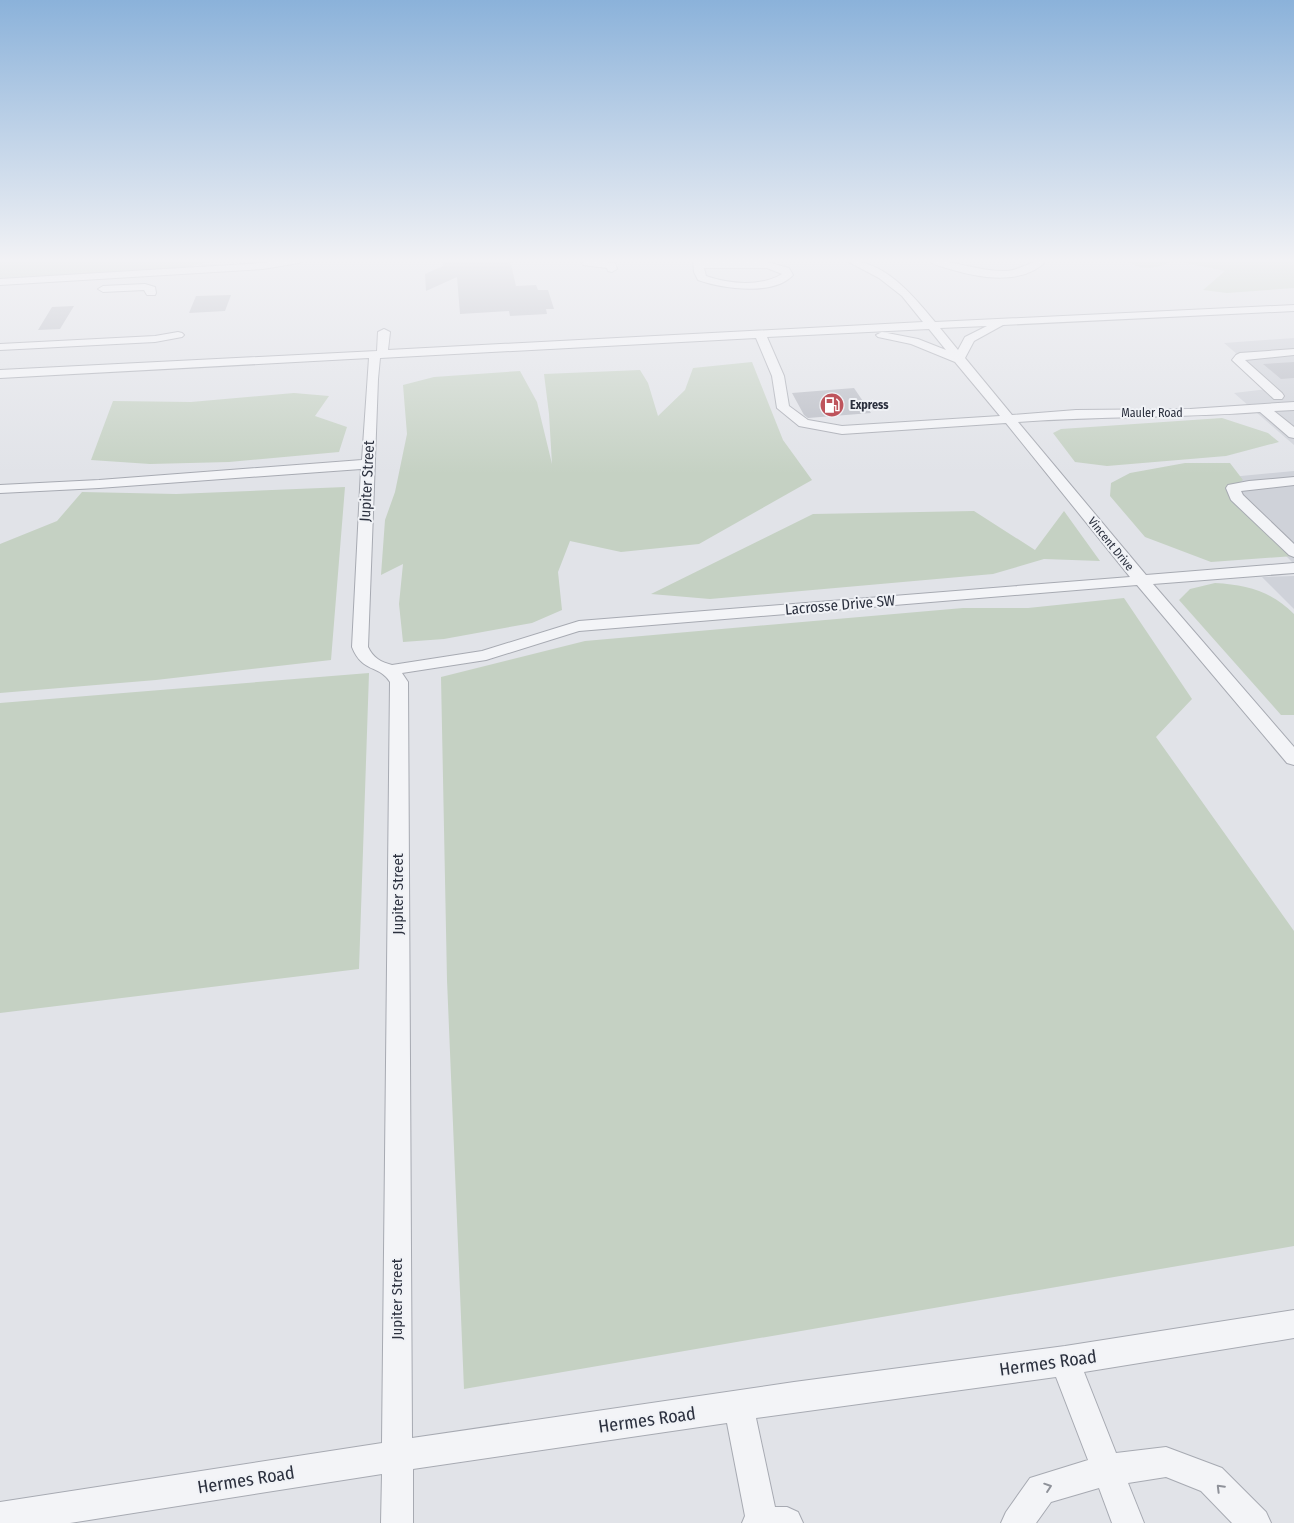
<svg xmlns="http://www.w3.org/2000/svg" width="1294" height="1523" font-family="'Fira Sans Condensed',sans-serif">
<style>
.built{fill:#cfd2d9}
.green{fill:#c5d1c3}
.building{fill:#b9bcc4}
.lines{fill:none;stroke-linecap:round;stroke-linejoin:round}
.minor-casing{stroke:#a7aab2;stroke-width:2}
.minor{fill:#f3f4f7;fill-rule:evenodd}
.oneway{stroke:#8f929a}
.labels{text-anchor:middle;stroke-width:4;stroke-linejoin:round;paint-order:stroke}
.far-poi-label{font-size:12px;font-weight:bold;fill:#2b303e;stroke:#f0f2f6;text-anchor:start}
.far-street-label{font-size:12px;fill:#2b303e;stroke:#f0f2f6}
.street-label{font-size:15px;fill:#2b303e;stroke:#f0f2f6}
.near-street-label{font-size:18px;fill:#2b303e;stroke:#f0f2f6}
</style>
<rect width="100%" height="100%" fill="#e1e3e8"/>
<path class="built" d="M1294 338V445L1234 393 1277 388 1224 343Z
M1294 471V564L1210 479Z
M1294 576V609L1262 577Z"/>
<path class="green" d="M0 260H219L181 268 0 280Z
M1127 260H1294V288L1227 293 1203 290 1225 271 1172 260C1158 269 1140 272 1127 260Z
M752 362 783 440 812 480 699 544 621 552 570 541 558 572 562 610 532 623 444 639 403 642 399 604 403 564 381 575 385 520 395 492 407 434 403 385 434 377 520 371 537 402 552 464 549 414 544 374 640 370 648 383 658 416 685 390 693 368Z
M294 393 329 396 315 416 347 427 339 452 229 462 150 464 91 460 113 401 191 402Z
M1222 418 1268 433 1279 442 1226 456 1107 466 1075 462 1053 433 1061 429Z
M1185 463H1230L1243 480 1229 492 1294 556 1211 562 1145 537 1110 496 1111 483 1130 473Z
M345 487 331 660 156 680 0 693V544L57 521 82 492 176 494Z
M974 511 1035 550 1064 511 1100 561 1044 559 993 574 710 599 651 594 813 514Z
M1215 583C1247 585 1271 591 1294 614V715H1281L1179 600 1190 589Z
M1124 598 1192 699 1156 737 1294 931V1246L464 1389 447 980 441 677 585 641 963 608H1028Z
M369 673 359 969 0 1013V703Z"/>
<path class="building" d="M442 260H510L516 286 536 285 538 290H548L554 309H546L547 314 510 316 509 311 460 314 457 277 426 291 425 274 443 266Z
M231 295 225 311 189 313 196 296Z
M74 306 60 329 38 330 52 307Z
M1294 362V378L1281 379 1263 364Z
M854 388 871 413 808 418 804 415 792 393Z"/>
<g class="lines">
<defs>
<path id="minor" d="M278 260H304L299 263 263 269 0 285V279L263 263Z
M585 260 615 263 617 269 612 272 608 271 607 268 583 265 582 263Z
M693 260 767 262 789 268 793 275C774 296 723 289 698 280L694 272ZM704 268H767L782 274C761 287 729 284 706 276Z
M845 260C884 260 912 294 935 322L1294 305V311L1003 325 974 341 965 358 1012 415 1076 410 1190 409 1294 402V410L1274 411 1294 427V438L1289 437 1260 412C1180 418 1099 416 1018 422L1146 575 1294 563V573L1153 584 1294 747V765L1287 763 1137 585 579 631 486 660 402 673 408 682 412 1438 794 1382 1065 1346 1294 1310V1338L1084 1372 1116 1453 1166 1447 1222 1468 1266 1512 1271 1523H1232L1201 1491 1166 1477 1128 1483 1144 1523H1112L1099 1488 1051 1502 1036 1523H1001L1006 1512 1030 1478 1088 1460 1056 1377 756 1418 775 1507H787L798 1512 803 1523H742L745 1516 727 1423 413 1469V1523H381L382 1474 70 1523H0V1502L382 1443 390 682C380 665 362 673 352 647L361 469 99 488 0 493V485L99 480 362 460 369 358 0 378V370L377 351 378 332 384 329 390 332 388 350 923 322 902 296 879 278ZM987 326 965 337 958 350 940 328ZM929 329 946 350 918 339 882 332 876 335 878 337 911 344 955 362 1000 416 842 426 808 420 789 406 784 376 767 337ZM756 338 772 376 777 408 799 426 842 434 1006 423 1130 577 579 621 482 651 392 665C381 662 373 658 368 647L378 379 380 358Z
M928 260C954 260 979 272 1006 271 1021 270 1032 260 1047 260 1024 286 979 278 950 269 942 267 934 265 928 260Z
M145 284 155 287 156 293 155 295H147L144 290 103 292 98 289 103 286Z
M178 332 182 333 184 335 182 337 155 342 0 350V344L155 336Z
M1294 349V355L1245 360 1282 393 1284 396 1282 399H1274L1232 360 1236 355 1240 353Z
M1294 477V485L1241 491 1243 495 1294 544V557L1289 555 1231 500 1226 488 1228 485 1249 481Z"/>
</defs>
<use href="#minor" class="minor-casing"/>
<use href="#minor" class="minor"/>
</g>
<defs><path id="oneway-chevron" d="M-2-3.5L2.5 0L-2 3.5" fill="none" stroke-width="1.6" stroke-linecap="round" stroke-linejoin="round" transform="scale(1.25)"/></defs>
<g class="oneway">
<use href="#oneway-chevron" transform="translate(1048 1487) rotate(-19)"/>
<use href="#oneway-chevron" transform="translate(1220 1488) rotate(-135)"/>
</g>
<linearGradient id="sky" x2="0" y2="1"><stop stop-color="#8bb2da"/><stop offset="0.55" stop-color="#f2f2f5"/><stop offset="1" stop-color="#f2f2f5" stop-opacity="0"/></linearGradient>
<rect width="1294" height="474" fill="url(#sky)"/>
<defs>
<symbol id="fuel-disc" viewBox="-11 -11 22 22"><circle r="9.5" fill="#be545c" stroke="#f0f2f6"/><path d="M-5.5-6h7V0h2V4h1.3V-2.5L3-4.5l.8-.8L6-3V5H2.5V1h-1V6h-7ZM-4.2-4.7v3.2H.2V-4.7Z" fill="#fff"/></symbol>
</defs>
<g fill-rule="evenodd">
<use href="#fuel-disc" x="818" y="391" width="28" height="28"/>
</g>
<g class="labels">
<g class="far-poi-label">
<text x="850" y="409">Express</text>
</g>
<g class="far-street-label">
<text x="1152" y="417">Mauler Road</text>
<text transform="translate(1111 544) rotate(51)" y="4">Vincent Drive</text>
</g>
<g class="street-label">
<text transform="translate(367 481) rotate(-87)" y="5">Jupiter Street</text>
<text transform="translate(840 605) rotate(-5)" y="5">Lacrosse Drive SW</text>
<text transform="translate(398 894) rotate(-90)" y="5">Jupiter Street</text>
<text transform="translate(397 1299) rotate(-90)" y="5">Jupiter Street</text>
</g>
<g class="near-street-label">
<text transform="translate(1048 1363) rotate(-8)" y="6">Hermes Road</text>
<text transform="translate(647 1420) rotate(-8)" y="6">Hermes Road</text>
<text transform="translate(246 1480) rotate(-9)" y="6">Hermes Road</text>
</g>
</g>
</svg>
